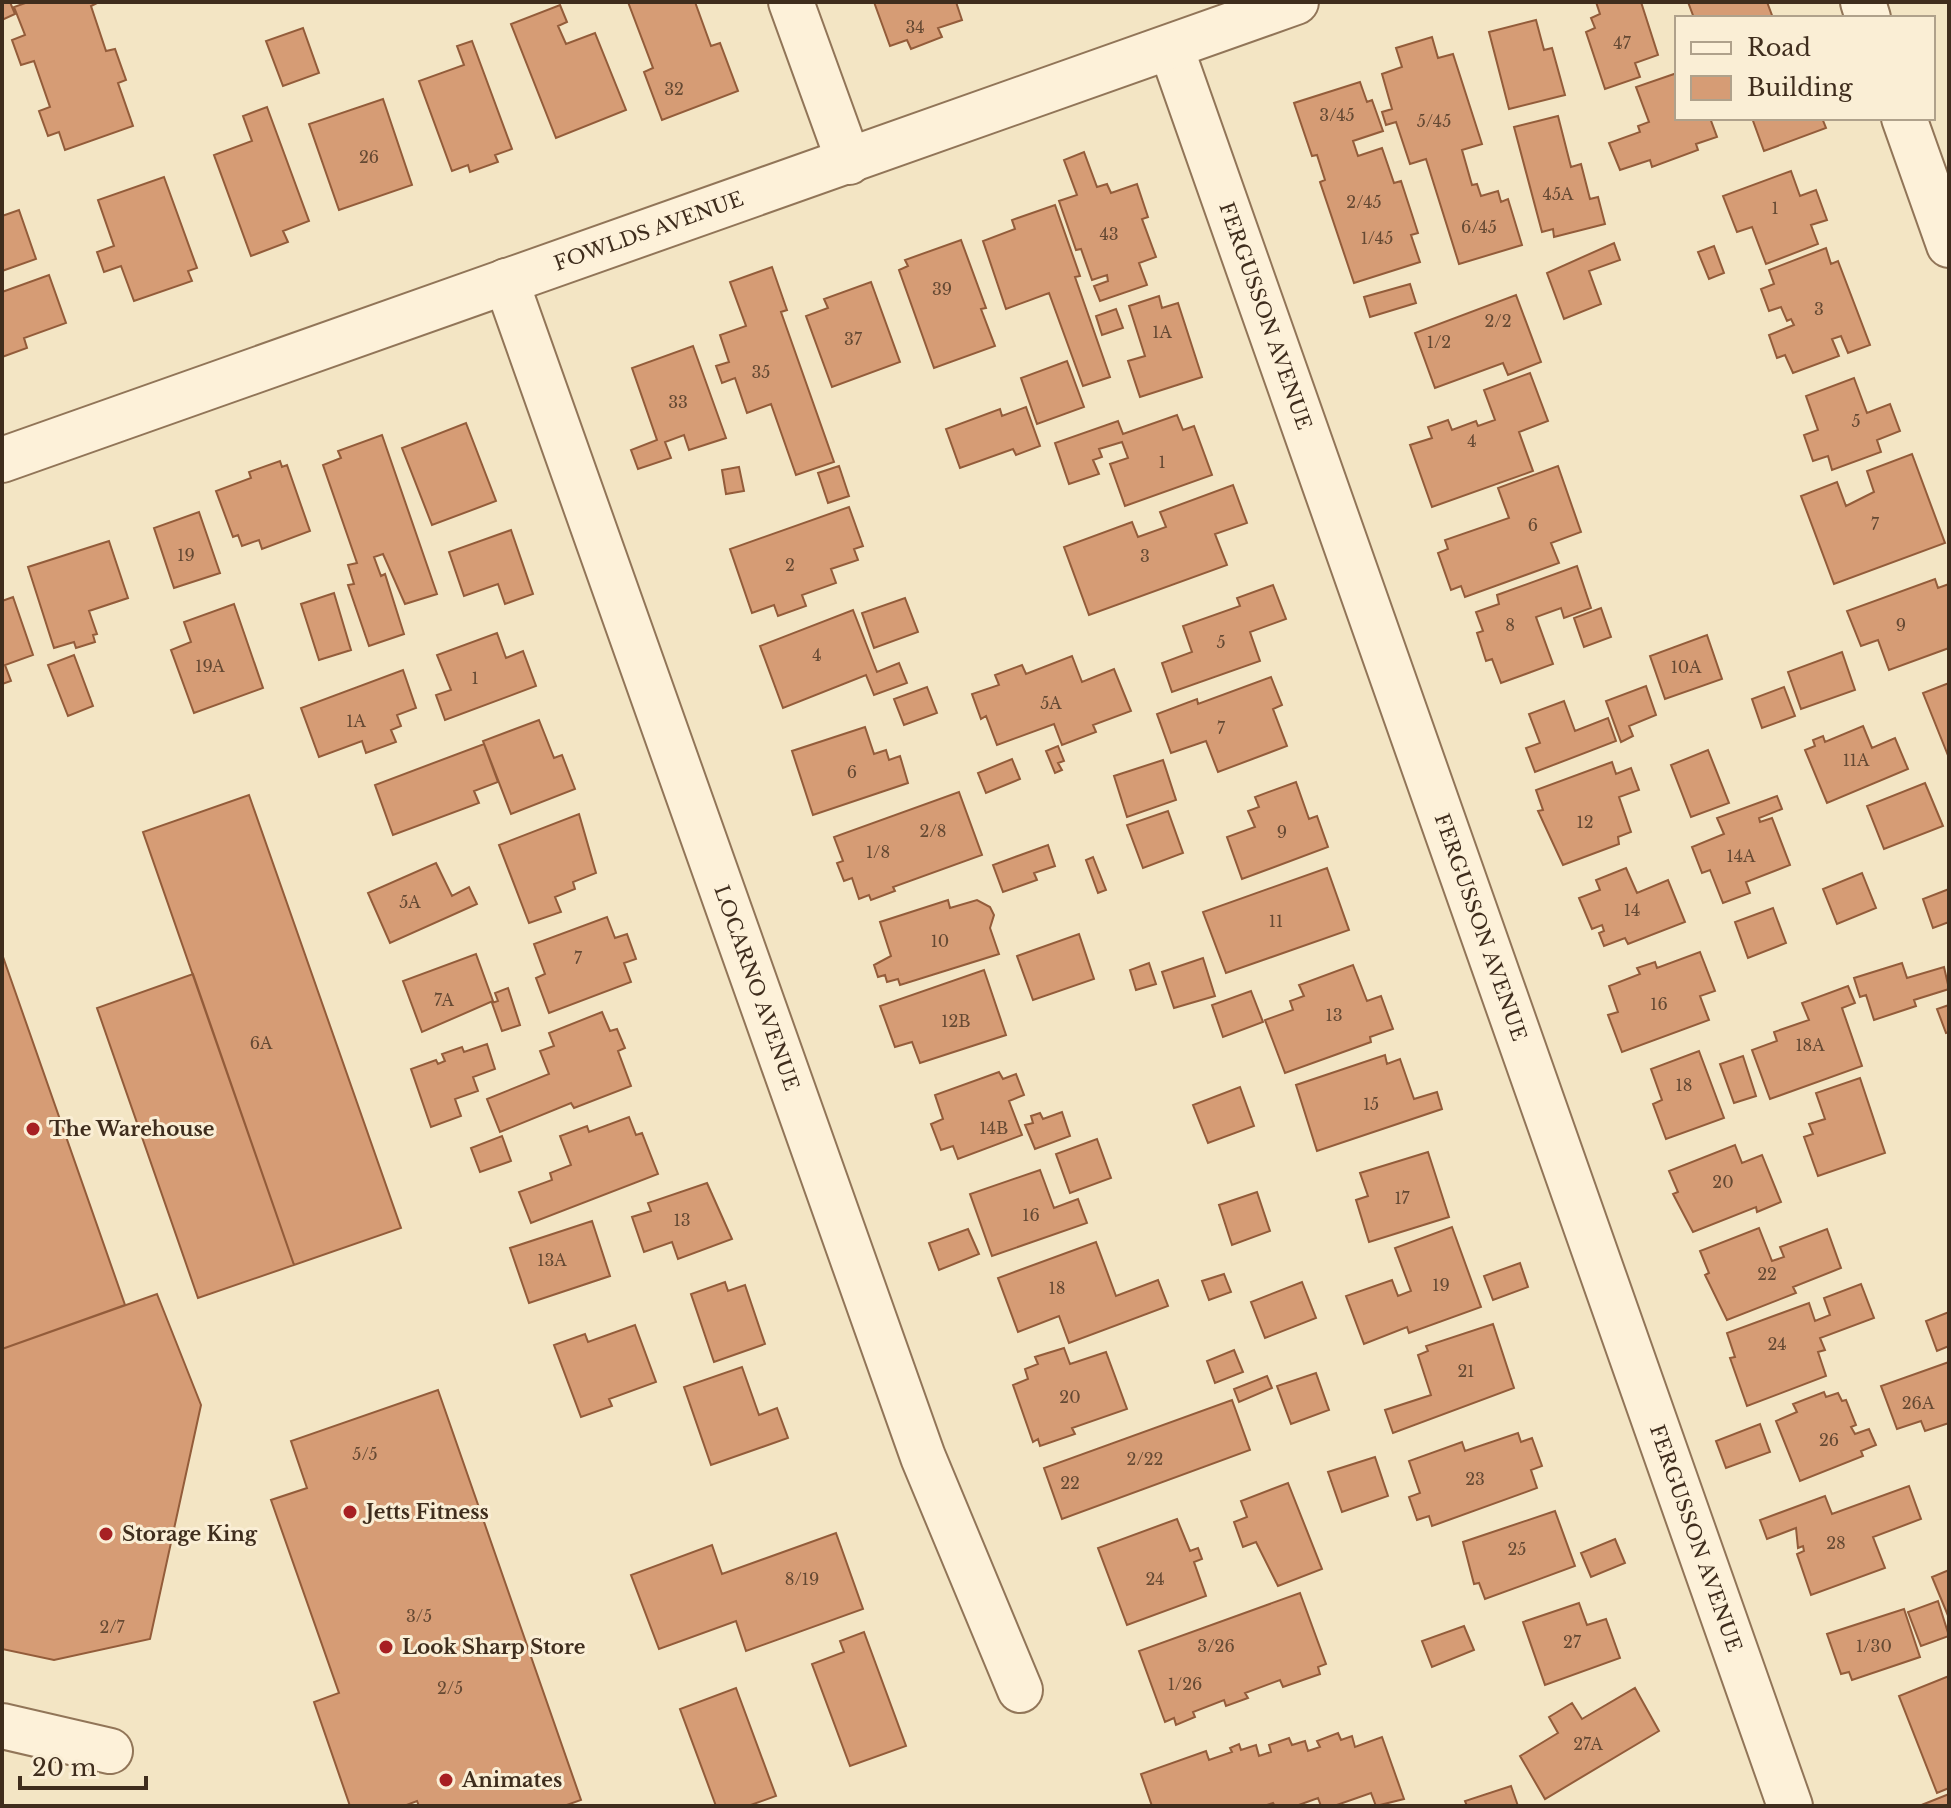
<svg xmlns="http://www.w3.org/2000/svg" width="1951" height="1808" font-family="'Libre Baskerville',serif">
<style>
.building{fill:#d69c75;stroke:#935c3a;stroke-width:2}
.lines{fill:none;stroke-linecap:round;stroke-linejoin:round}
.minor-casing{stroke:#917558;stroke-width:48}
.minor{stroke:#fdf1d9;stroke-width:44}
.poi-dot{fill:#a72023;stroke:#faeed5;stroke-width:3}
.labels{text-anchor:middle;stroke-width:6;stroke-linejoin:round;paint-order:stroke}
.number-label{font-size:16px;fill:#654933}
.street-label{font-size:20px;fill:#3f2d1d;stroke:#faeed5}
.poi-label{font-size:20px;font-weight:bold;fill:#3f2d1d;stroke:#faeed5;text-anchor:start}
</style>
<rect width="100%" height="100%" fill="#f3e5c4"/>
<path class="building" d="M2 2H10L15 14 2 20Z
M28 2H99L91 6 106 51 115 49 126 80 118 83 133 126 65 150 59 132 48 136 39 111 50 107 34 61 21 65 12 40 25 35 14 7Z
M628 2H695L711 46 720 43 738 91 662 120 644 72 653 68Z
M874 2H956L962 20 938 28 942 37 911 49 907 40 890 46Z
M1596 2H1641L1658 55 1635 63 1640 77 1605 89 1586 32 1595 28 1591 18 1600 14Z
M1688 2H1767L1773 18H1694Z
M560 5 567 22 558 26 566 44 595 33 626 110 556 138 511 24Z
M1536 20 1544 50 1552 48 1565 95 1509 109 1489 32Z
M303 28 319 73 283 86 266 41Z
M1432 37 1438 58 1453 54 1482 144 1462 150 1472 185 1477 184 1481 196 1498 191 1501 202 1508 199 1522 245 1459 264 1426 159 1410 164 1396 122 1386 125 1382 112 1392 109 1382 74 1402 67 1396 48Z
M472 41 512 149 495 155 498 162 470 172 468 165 452 171 419 81 464 65 457 46Z
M1677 73V118H1710L1717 137 1696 144 1698 150 1652 167 1650 160 1620 170 1609 143 1640 132 1638 126 1649 122 1636 87Z
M1360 82 1367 102 1372 100 1383 131 1353 141 1358 156 1382 148 1394 183 1401 181 1418 233 1411 235 1420 262 1354 283 1320 182 1325 180 1317 155 1312 156 1294 103Z
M383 99 412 185 339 210 309 124Z
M267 107 309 221 283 231 288 242 251 256 214 155 252 141 243 116Z
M1558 116 1571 167 1581 164 1590 199 1598 197 1605 224 1554 237 1553 229 1542 232 1514 127Z
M1752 118H1822L1826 128 1764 151Z
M1084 152 1097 187 1107 184 1111 193 1137 184 1148 217 1142 219 1156 257 1139 263 1147 285 1100 301 1094 286 1108 281 1107 275 1092 280 1081 249 1076 250 1059 201 1077 195 1064 160Z
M1791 171 1800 196 1816 190 1827 220 1811 225 1818 244 1766 264 1752 227 1737 232 1723 196Z
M164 177 197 268 188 271 192 281 134 301 121 266 104 272 97 252 114 246 98 200Z
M1055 205 1080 276 1075 277 1110 377 1083 386 1049 293 1006 309 983 241 1015 229 1012 220Z
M19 210 36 259 2 271V216Z
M961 240 986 308 981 309 995 346 934 368 899 270 908 266 905 260Z
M1614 243 1620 260 1589 271 1601 304 1564 319 1547 273Z
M1714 246 1724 273 1709 279 1698 252Z
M1826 248 1831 264 1838 261 1870 345 1848 353 1841 336 1832 339 1839 356 1793 373 1785 355 1777 358 1769 335 1794 325 1791 319 1787 321 1781 307 1769 311 1761 289 1774 284 1769 270Z
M772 267 787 310 781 312 834 462 796 475 771 404 747 413 735 378 722 383 716 366 729 362 720 335 746 326 730 282Z
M49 275 66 323 24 338 27 348 2 357V292Z
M871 282 900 362 832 387 806 316 828 308 824 299Z
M1410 284 1416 303 1370 317 1364 297Z
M1516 295 1541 362 1508 375 1503 363 1435 388 1415 333Z
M1159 296 1162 308 1178 303 1202 377 1140 397 1128 361 1145 356 1129 306Z
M1116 309 1123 328 1102 335 1096 316Z
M693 346 726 438 689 450 684 435 665 442 671 458 638 469 631 450 657 440 632 368Z
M1067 361 1084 407 1037 424 1021 378Z
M1530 373 1548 421 1519 432 1533 471 1432 507 1410 445 1432 438 1428 427 1448 420 1452 430 1476 421 1478 426 1495 420 1484 390Z
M1854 378 1867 413 1890 404 1900 431 1877 440 1881 452 1832 470 1828 456 1813 461 1804 435 1818 430 1806 396Z
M1026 407 1040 446 1016 455 1013 449 960 468 946 429 1000 409 1002 416Z
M1177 415 1183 430 1194 426 1212 475 1125 506 1110 464 1128 458 1122 442 1099 449 1102 457 1093 460 1099 474 1069 484 1055 443 1118 421 1123 434Z
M466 423 496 501 432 525 402 448Z
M382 435 437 594 405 604 383 554 374 557 381 576 385 574 404 634 369 646 348 585 354 584 348 565 357 563 323 465 341 458 338 451Z
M1912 454 1945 543 1834 584 1801 496 1837 482 1846 506 1874 492 1867 471Z
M280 461 282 467 287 465 310 531 262 549 259 540 242 546 238 535 233 537 216 491 251 478 249 472Z
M839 466 849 496 828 503 818 473Z
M1558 466 1581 532 1551 543 1559 563 1465 597 1461 586 1451 590 1438 553 1448 549 1445 540 1509 518 1498 488Z
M739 467 744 491 726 494 722 470Z
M1233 485 1247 523 1215 534 1227 565 1089 615 1064 547 1132 522 1138 537 1166 527 1160 512Z
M849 507 863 546 854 549 858 560 831 569 836 583 802 595 806 606 778 616 774 605 752 613 730 549Z
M199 512 220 573 174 588 154 528Z
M511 530 533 594 505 604 498 584 464 596 449 552Z
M109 541 128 598 89 611 97 634 93 635 95 642 76 648 74 642 54 648 28 567Z
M1577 566 1591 608 1564 618 1561 608 1536 617 1553 664 1501 683 1492 659 1486 661 1477 633 1483 631 1476 612 1499 604 1497 595Z
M1935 579 1938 588 1949 584V648L1889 670 1878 640 1861 646 1847 611Z
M1273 585 1286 619 1250 632 1260 661 1172 692 1162 663 1192 652 1183 626 1240 606 1237 598Z
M334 593 351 650 319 660 301 604Z
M13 597 33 655 5 665 11 681 2 684V601Z
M905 598 918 632 874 648 862 613Z
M234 604 263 688 194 713 171 650 191 642 184 622Z
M1601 608 1611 637 1584 647 1574 618Z
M853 610 877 672 899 663 907 683 874 695 866 675 783 708 760 646Z
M497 633 506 658 523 651 536 686 445 720 436 695 451 690 437 655Z
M1707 635 1722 679 1665 699 1650 656Z
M1842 652 1855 690 1801 709 1788 672Z
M74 655 93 706 68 716 48 665Z
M1072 656 1082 682 1114 669 1131 711 1093 725 1096 732 1062 745 1054 724 997 745 986 716 981 719 972 694 999 685 995 675 1022 665 1026 674Z
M403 670 416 708 397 715 401 726 391 730 396 742 366 753 362 741 319 757 301 708Z
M1271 677 1282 705 1273 709 1287 746 1218 772 1206 741 1171 753 1157 714 1197 699 1198 704Z
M1949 683V758L1923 693Z
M1646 686 1656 715 1629 726 1633 736 1621 742 1606 701Z
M927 687 937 713 904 725 894 699Z
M1784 687 1795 716 1762 728 1752 699Z
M1564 701 1575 731 1608 718 1616 741 1535 772 1526 748 1540 743 1529 714Z
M539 720 554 758 562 755 575 789 511 814 483 741Z
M1863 726 1872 748 1895 738 1908 769 1827 803 1805 750 1815 746 1813 740 1823 736 1825 742Z
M865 727 874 754 886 750 889 760 900 756 908 783 813 815 792 751Z
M484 744 498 782 474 791 479 803 393 835 375 785Z
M1058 746 1064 761 1058 763 1062 770 1055 773 1046 751Z
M1708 750 1729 803 1691 817 1671 765Z
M1012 759 1020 779 986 793 978 773Z
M1163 760 1176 800 1127 817 1114 776Z
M1612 762 1616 774 1631 768 1639 790 1619 797 1631 832 1618 837 1619 844 1563 865 1538 811 1543 810 1536 790Z
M1296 782 1309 819 1317 816 1328 847 1242 879 1227 837 1255 827 1248 811 1259 807 1255 797Z
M1925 783 1943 826 1884 849 1867 806Z
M959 792 982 855 893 887 895 891 871 900 869 895 859 899 852 878 844 881 837 863 843 861 834 837Z
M249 795 401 1228 294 1265 143 832Z
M1777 796 1782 809 1759 818 1760 822 1772 818 1790 865 1746 882 1750 893 1723 903 1710 870 1702 873 1692 847 1724 834 1717 818Z
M1168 811 1183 853 1143 868 1127 825Z
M579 814 596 873 573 882 575 889 555 897 561 912 529 923 499 845Z
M1048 845 1055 866 1034 873 1037 880 1003 892 993 865Z
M1093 857 1106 890 1098 893 1086 860Z
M436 863 452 896 469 887 477 904 390 943 368 893Z
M1327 868 1349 930 1226 973 1203 912Z
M1626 868 1637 893 1668 880 1685 922 1628 944 1625 938 1604 946 1599 933 1604 931 1602 925 1592 929 1579 898 1600 890 1596 880Z
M1862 873 1876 908 1837 924 1823 889Z
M1949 889V922L1933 928 1923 899Z
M948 900 950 908 977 900 990 907 994 915 990 928 999 954 900 985 898 979 887 982 885 975 878 977 874 965 891 956 880 922Z
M1773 908 1786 943 1748 958 1735 922Z
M607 917 615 938 627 934 636 959 624 963 631 982 549 1013 536 978 545 974 534 944Z
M1079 934 1094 979 1033 1000 1017 956Z
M1700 952 1715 991 1700 996 1709 1020 1622 1052 1608 1015 1618 1012 1609 986 1640 974 1637 968 1655 962 1657 968Z
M2 954 125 1305 2 1349Z
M476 954 493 1001 422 1032 403 981Z
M1203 958 1215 996 1174 1008 1162 972Z
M1149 963 1156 984 1136 990 1130 970Z
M1902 963 1907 978 1944 967 1949 989 1914 1000 1916 1006 1874 1020 1866 995 1860 997 1854 978Z
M1353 965 1367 1001 1381 996 1393 1029 1370 1037 1371 1042 1285 1073 1265 1020 1293 1010 1290 1001 1304 996 1299 985Z
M984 970 1006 1035 920 1063 912 1042 895 1047 880 1006Z
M193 974 294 1265 198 1298 97 1008Z
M1848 986 1855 1003 1842 1008 1862 1066 1770 1099 1752 1050 1777 1041 1774 1032 1809 1020 1802 1003Z
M508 988 520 1025 502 1031 492 1003 498 1001 495 993Z
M1251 991 1263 1022 1223 1037 1212 1005Z
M1949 1005V1032L1946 1033 1937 1009Z
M602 1012 610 1031 617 1029 625 1048 618 1051 631 1086 574 1108 571 1103 500 1132 487 1099 549 1074 540 1051 554 1046 549 1033Z
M487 1044 495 1069 473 1077 478 1091 455 1099 461 1116 431 1127 411 1069 436 1060 438 1064 445 1061 442 1054 462 1047 464 1052Z
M1699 1051 1724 1118 1666 1139 1653 1104 1662 1100 1651 1069Z
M1385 1055 1387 1064 1400 1059 1414 1099 1437 1092 1442 1109 1317 1151 1296 1085Z
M1743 1056 1756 1096 1734 1103 1720 1064Z
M999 1072 1003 1079 1016 1074 1024 1095 1009 1101 1022 1135 958 1159 953 1146 941 1150 931 1124 943 1119 935 1095Z
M1860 1078 1885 1153 1818 1176 1804 1137 1813 1134 1809 1124 1825 1119 1816 1093Z
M1240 1087 1254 1126 1208 1143 1193 1105Z
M1062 1112 1070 1136 1035 1149 1025 1125 1033 1123 1031 1116 1040 1113 1043 1119Z
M629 1117 636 1135 642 1133 658 1174 531 1223 519 1192 552 1180 550 1173 571 1165 560 1136 587 1126 589 1132Z
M502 1136 511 1161 480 1172 471 1148Z
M1097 1139 1111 1178 1070 1193 1056 1154Z
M1735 1145 1742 1163 1762 1155 1781 1202 1757 1212 1756 1207 1693 1232 1673 1194 1678 1192 1669 1171Z
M1428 1152 1449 1217 1369 1242 1356 1200 1368 1196 1360 1173Z
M1040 1170 1054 1208 1078 1199 1087 1223 992 1256 970 1194Z
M707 1183 732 1239 678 1259 672 1242 644 1252 632 1217 651 1211 648 1203Z
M1257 1192 1270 1231 1232 1245 1219 1205Z
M592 1221 610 1276 529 1303 510 1248Z
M1452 1227 1481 1307 1409 1333 1407 1327 1364 1344 1346 1296 1392 1280 1398 1296 1411 1291 1395 1248Z
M1759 1228 1772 1261 1784 1257 1780 1247 1827 1229 1841 1268 1793 1287 1796 1293 1727 1320 1705 1275 1709 1273 1700 1251Z
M968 1229 979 1254 939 1270 929 1243Z
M1096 1242 1116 1296 1158 1280 1168 1306 1069 1343 1059 1316 1018 1332 998 1278Z
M1520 1263 1528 1287 1493 1300 1484 1276Z
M1224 1274 1231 1292 1209 1300 1202 1281Z
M725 1282 728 1291 745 1285 765 1344 714 1362 691 1294Z
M1302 1282 1316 1318 1265 1338 1251 1302Z
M1861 1284 1874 1318 1820 1338 1825 1350 1818 1352 1826 1376 1747 1406 1730 1358 1735 1357 1727 1333 1809 1303 1815 1321 1830 1315 1824 1298Z
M157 1294 201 1405 150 1639 54 1660 2 1649V1349Z
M1949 1312V1346L1937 1351 1926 1321Z
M1493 1324 1514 1388 1393 1433 1385 1410 1431 1395 1418 1355 1428 1351 1426 1346Z
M635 1325 656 1382 609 1399 612 1406 581 1417 554 1345 585 1334 588 1342Z
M1064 1348 1070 1364 1106 1352 1127 1409 1072 1428 1075 1434 1040 1446 1038 1439 1033 1442 1013 1385 1028 1379 1025 1369 1038 1364 1035 1357Z
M1234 1350 1243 1372 1215 1383 1207 1361Z
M1949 1362V1423L1925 1431 1921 1421 1897 1429 1881 1386Z
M742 1367 759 1415 777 1408 788 1438 711 1465 684 1387Z
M1316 1373 1329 1410 1291 1424 1277 1386Z
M1267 1376 1272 1388 1239 1402 1234 1389Z
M438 1390 581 1800 564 1806H419L417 1801 404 1806H350L314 1702 339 1693 271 1500 307 1488 291 1441Z
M1824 1392 1826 1397 1838 1393 1842 1401 1846 1400 1856 1425 1851 1427 1855 1434 1869 1429 1876 1445 1861 1451 1863 1456 1800 1481 1776 1421 1797 1412 1793 1404Z
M1232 1400 1250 1450 1062 1519 1044 1468Z
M1760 1424 1770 1452 1726 1468 1716 1441Z
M1518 1433 1521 1442 1532 1438 1542 1466 1531 1470 1537 1488 1432 1526 1429 1516 1417 1520 1409 1497 1420 1493 1409 1461 1462 1442 1465 1451Z
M1375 1457 1388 1496 1342 1512 1328 1472Z
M1288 1483 1322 1569 1278 1586 1256 1542 1243 1547 1234 1522 1247 1517 1241 1501Z
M1909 1486 1921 1519 1873 1537 1885 1568 1811 1595 1797 1554 1804 1551 1803 1546 1798 1548 1796 1528 1767 1539 1760 1520 1825 1496 1832 1514Z
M1555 1511 1575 1566 1485 1599 1479 1583 1474 1584 1463 1542Z
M1177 1519 1190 1551 1198 1548 1202 1559 1194 1562 1206 1596 1127 1625 1098 1548Z
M836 1533 863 1609 746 1651 736 1621 659 1649 631 1575 712 1545 722 1574Z
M1615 1539 1625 1563 1591 1577 1581 1553Z
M1949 1570V1618L1932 1577Z
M1300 1593 1326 1664 1318 1667 1320 1674 1283 1687 1280 1680 1245 1693 1248 1698 1226 1706 1224 1700 1193 1712 1195 1717 1176 1725 1174 1718 1165 1722 1139 1651Z
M1938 1601 1949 1636 1921 1646 1908 1612Z
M1579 1603 1587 1625 1606 1619 1620 1658 1545 1685 1523 1622Z
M1904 1609 1920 1657 1852 1680 1849 1672 1841 1674 1827 1634Z
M1464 1626 1474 1650 1432 1667 1422 1641Z
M864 1632 906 1746 850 1766 812 1664 844 1652 840 1641Z
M1949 1676V1788L1937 1793 1899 1696Z
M736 1688 776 1796 748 1806H716L680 1709Z
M1635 1688 1659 1731 1545 1799 1520 1756 1558 1733 1549 1717 1572 1703 1582 1719Z
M1338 1733 1341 1740 1352 1736 1355 1747 1382 1737 1404 1799 1376 1806 1371 1793 1334 1806H1321L1318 1798 1296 1806H1275L1273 1803 1264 1806H1152L1141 1774 1206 1751 1209 1760 1232 1752 1230 1748 1239 1744 1241 1750 1256 1745 1259 1756 1271 1752 1269 1745 1289 1738 1292 1745 1305 1741 1308 1751 1320 1747 1317 1741Z
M1511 1786 1518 1806H1467L1465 1801Z
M1949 1794V1806H1919Z"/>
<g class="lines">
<defs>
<g id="minor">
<path d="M791 2 849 162"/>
<path d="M1863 2 1868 18"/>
<path id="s1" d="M1171 48 1790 1806"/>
<path d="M1904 118 1949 245"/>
<path id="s2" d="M506 281 923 1457 1020 1690"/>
<path id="s3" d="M2 460 1296 2"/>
<path d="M2 1726 110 1751"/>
</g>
</defs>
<use href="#minor" class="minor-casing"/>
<use href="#minor" class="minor"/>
</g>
<g class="poi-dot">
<circle cx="33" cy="1129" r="8"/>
<circle cx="350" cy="1512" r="8"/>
<circle cx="106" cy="1534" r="8"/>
<circle cx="386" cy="1647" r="8"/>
<circle cx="446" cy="1780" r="8"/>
</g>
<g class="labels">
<g class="number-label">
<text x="915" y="33">34</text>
<text x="1622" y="49">47</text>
<text x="674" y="95">32</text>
<text x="1337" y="121">3/45</text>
<text x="1434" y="127">5/45</text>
<text x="369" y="163">26</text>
<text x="1558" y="200">45A</text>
<text x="1364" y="208">2/45</text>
<text x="1775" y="214">1</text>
<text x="1479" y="233">6/45</text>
<text x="1109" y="240">43</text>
<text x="1377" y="244">1/45</text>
<text x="942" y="295">39</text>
<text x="1819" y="315">3</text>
<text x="1498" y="327">2/2</text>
<text x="1162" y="338">1A</text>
<text x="853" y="345">37</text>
<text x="1439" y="348">1/2</text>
<text x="761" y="378">35</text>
<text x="678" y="408">33</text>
<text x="1856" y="427">5</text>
<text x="1472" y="447">4</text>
<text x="1162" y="468">1</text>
<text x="1875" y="530">7</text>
<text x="1533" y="531">6</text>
<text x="186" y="561">19</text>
<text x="1145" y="562">3</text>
<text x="790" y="571">2</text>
<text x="1510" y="631">8</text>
<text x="1901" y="631">9</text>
<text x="1221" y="648">5</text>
<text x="817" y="661">4</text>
<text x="210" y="672">19A</text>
<text x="1686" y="673">10A</text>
<text x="475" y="684">1</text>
<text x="1051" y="709">5A</text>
<text x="356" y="727">1A</text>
<text x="1221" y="734">7</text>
<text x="1856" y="766">11A</text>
<text x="852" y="778">6</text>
<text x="1585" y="828">12</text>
<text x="933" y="837">2/8</text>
<text x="1282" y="838">9</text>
<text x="878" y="858">1/8</text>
<text x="1741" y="862">14A</text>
<text x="410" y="908">5A</text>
<text x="1632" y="916">14</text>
<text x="1276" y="927">11</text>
<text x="940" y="947">10</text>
<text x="578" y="964">7</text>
<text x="444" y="1006">7A</text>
<text x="1659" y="1010">16</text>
<text x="1334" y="1021">13</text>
<text x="956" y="1027">12B</text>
<text x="261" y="1049">6A</text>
<text x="1810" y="1051">18A</text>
<text x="1684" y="1091">18</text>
<text x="1371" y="1110">15</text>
<text x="994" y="1134">14B</text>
<text x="1723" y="1188">20</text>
<text x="1402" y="1204">17</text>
<text x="1031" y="1221">16</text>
<text x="682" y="1226">13</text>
<text x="552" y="1266">13A</text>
<text x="1767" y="1280">22</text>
<text x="1441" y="1291">19</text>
<text x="1057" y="1294">18</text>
<text x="1777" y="1350">24</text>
<text x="1466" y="1377">21</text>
<text x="1070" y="1403">20</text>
<text x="1918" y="1409">26A</text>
<text x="1829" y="1446">26</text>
<text x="365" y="1460">5/5</text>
<text x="1145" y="1465">2/22</text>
<text x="1475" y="1485">23</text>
<text x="1070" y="1489">22</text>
<text x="1836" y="1549">28</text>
<text x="1517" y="1555">25</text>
<text x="802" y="1585">8/19</text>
<text x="1155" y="1585">24</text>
<text x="419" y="1622">3/5</text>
<text x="112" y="1633">2/7</text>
<text x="1572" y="1648">27</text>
<text x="1216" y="1652">3/26</text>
<text x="1874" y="1652">1/30</text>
<text x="1185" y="1690">1/26</text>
<text x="450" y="1694">2/5</text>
<text x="1588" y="1750">27A</text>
</g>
<g class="street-label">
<text dy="7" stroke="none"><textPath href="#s3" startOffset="686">FOWLDS AVENUE</textPath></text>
<text dy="7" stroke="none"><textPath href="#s1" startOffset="284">FERGUSSON AVENUE</textPath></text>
<text dy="7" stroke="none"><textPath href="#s1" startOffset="932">FERGUSSON AVENUE</textPath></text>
<text dy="7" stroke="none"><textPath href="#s2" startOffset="750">LOCARNO AVENUE</textPath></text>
<text dy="7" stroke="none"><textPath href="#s1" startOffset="1580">FERGUSSON AVENUE</textPath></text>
</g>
<g class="poi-label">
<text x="49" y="1136">The Warehouse</text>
<text x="366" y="1519">Jetts Fitness</text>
<text x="122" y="1541">Storage King</text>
<text x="402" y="1654">Look Sharp Store</text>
<text x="462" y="1787">Animates</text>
</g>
</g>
<rect width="1951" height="1808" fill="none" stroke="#3f2d1d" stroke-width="8"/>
<rect x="1675" y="16" width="260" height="104" fill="#faeed5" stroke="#afa18b" stroke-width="2"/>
<rect x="1691" y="42" width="40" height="12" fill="#fdf1d9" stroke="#afa18b" stroke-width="2"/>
<text x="1747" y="56" font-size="24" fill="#3f2d1d">Road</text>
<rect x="1691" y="76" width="40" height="24" fill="#d69c75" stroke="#afa18b" stroke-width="2"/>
<text x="1747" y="96" font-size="24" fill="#3f2d1d">Building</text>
<path d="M20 1776v12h126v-12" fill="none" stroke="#3f2d1d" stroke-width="4"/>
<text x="32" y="1776" font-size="24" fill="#3f2d1d" stroke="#faeed5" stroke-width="6" paint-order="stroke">20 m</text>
</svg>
